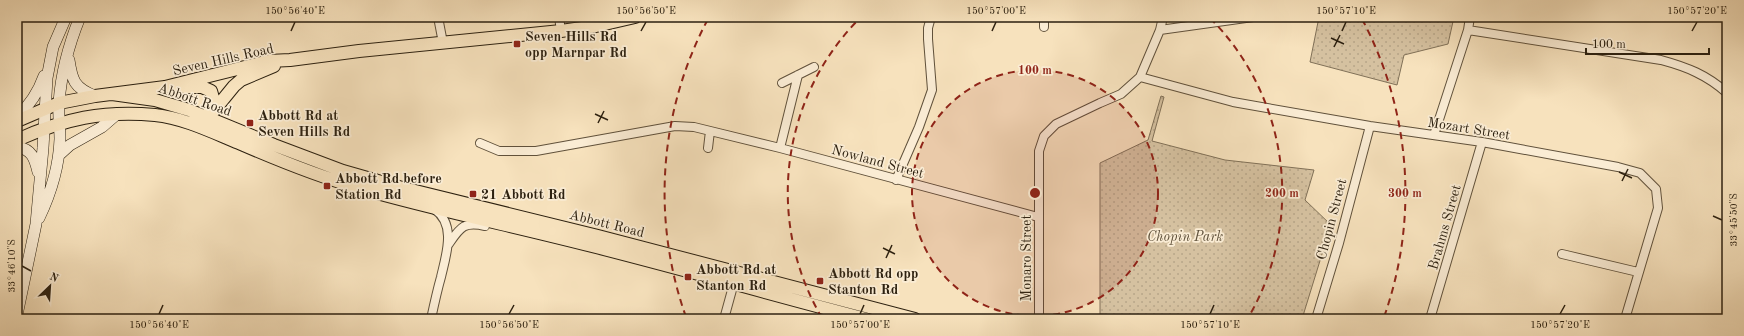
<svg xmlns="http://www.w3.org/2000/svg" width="1744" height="336" font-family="'Old Standard TT',serif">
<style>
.park{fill:url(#park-dots);stroke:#817158}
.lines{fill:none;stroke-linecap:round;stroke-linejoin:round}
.minor-casing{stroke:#60513b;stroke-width:10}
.secondary-casing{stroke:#2d2110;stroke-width:12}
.primary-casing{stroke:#2d2110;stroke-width:14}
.minor{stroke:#faecd4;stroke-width:8}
.secondary{stroke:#faecd4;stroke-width:11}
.primary{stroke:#f7e2bd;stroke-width:12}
.ticks{fill:none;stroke:#2d2110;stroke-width:1.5}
.ring{fill:none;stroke:#8f2418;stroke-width:2;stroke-dasharray:7 5}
.poi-dot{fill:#8f2418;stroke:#faecd4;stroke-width:1.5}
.labels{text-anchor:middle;stroke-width:3.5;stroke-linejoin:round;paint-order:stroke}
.poi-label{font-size:14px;font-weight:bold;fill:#2d2110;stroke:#faecd4;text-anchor:start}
.street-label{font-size:14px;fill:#2d2110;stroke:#faecd4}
.park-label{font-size:14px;font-style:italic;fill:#5f513b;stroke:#faecd4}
.centre{fill:#8f2418;stroke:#faecd4;stroke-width:2}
.ring-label{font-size:12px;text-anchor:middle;font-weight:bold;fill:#8f2418;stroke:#faecd4;stroke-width:3.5;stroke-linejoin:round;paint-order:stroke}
.neatline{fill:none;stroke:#2d2110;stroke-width:1.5}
.ticks-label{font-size:10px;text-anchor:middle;fill:#2d2110}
</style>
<defs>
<pattern id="park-dots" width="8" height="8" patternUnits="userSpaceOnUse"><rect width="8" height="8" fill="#d5c1a0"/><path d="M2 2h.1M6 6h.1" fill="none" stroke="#b7a689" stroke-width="1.8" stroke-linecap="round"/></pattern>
</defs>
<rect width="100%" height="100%" fill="#f7e2bd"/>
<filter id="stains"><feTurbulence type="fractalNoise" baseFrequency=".005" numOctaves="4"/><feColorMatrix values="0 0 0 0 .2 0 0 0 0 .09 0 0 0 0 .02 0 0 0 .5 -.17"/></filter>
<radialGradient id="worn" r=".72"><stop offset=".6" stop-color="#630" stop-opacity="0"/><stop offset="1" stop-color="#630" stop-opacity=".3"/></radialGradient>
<path class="park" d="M1319 17H1454L1448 44 1404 55 1397 85 1310 62Z
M1161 96 1164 97 1152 141 1225 160 1314 170 1305 200 1331 225 1302 319H1141L1130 316 1100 314V163L1148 140Z"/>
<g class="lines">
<defs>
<path id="minor" d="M438 17 443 43
M559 17 561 31
M1044 17V27
M1160 30 1253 17
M1468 30 1661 60C1687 67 1707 75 1727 93
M1140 77 1233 102 1370 126 1482 142 1618 167 1640 173 1656 189 1658 208 1625 319
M782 83 814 67
M1434 135 1468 30 1470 17
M480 143 499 151H536L675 126 694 127 780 148 1038 217
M708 148 710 131
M780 148 798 75
M896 180 919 127 932 90 928 39V28L931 17
M448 245C460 228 463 221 485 226
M1562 254 1638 272
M431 319C434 305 437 291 441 277 446 255 457 224 434 209
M724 319 735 279
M1039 319V151L1044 136 1056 124 1100 103 1121 94 1140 77 1160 30 1163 17
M1316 319 1339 243 1370 126
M1430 319 1482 142"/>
<path id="secondary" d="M69 60C72 80 74 88 95 96
M17 117C30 105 38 93 44 76
M17 147C32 149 35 159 38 172
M59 155 70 145 102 127 117 114
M39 218C51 193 59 167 60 139 60 127 58 115 59 103 61 74 69 44 80 17
M17 315 36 224 43 148 47 78 53 47 66 17"/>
<path id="primary" d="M184 87H202L211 91 213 98 208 116
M112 94 155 100 189 110 274 145 343 171 399 187 598 236 915 319
M17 121 59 103 95 96 165 87 269 61 290 60 359 51 561 31 596 26 635 17
M203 124 234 86 241 80 274 66
M17 140C63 119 104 110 155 115 184 118 212 132 239 143 278 160 318 176 359 188 436 210 514 226 592 246 683 269 774 295 866 319"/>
</defs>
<use href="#minor" class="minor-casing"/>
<use href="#secondary" class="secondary-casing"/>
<use href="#primary" class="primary-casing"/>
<use href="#minor" class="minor"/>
<use href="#secondary" class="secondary"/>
<use href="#primary" class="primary"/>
</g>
<path class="ticks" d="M291 31 295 22M641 31 646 22M992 31 996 22M1342 31 1346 22M1692 31 1697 22M1331 38 1344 44M1334 47 1340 35M595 114 608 120M598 123 604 111M1619 172 1632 178M1622 181 1628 169M1713 216 1722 220M883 248 895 254M886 258 892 245M22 266 31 271M159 314 163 305M509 314 514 305M860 314 864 305M1210 314 1214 305M1560 314 1565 305"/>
<circle cx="1035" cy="193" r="123" fill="#8f2418" fill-opacity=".12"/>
<g class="ring">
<circle cx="1035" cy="193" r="123"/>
<path d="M822 318A247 247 0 0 1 860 18M1210 18A247 247 0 0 1 1248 318"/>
<path d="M686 317A370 370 0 0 1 708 19M1362 19A370 370 0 0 1 1384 317"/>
</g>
<g class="poi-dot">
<rect x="513" y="40" width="8" height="8" rx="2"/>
<rect x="246" y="119" width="8" height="8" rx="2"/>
<rect x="323" y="182" width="8" height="8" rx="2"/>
<rect x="469" y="190" width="8" height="8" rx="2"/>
<rect x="684" y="273" width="8" height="8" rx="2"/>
<rect x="816" y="277" width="8" height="8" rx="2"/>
</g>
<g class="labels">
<g class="poi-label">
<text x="525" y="41">Seven Hills Rd<tspan x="525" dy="16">opp Marnpar Rd</tspan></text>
<text x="258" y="120">Abbott Rd at<tspan x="258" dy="16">Seven Hills Rd</tspan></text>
<text x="335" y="183">Abbott Rd before<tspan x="335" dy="16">Station Rd</tspan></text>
<text x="481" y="199">21 Abbott Rd</text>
<text x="696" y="274">Abbott Rd at<tspan x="696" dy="16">Stanton Rd</tspan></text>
<text x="828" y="278">Abbott Rd opp<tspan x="828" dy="16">Stanton Rd</tspan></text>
</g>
<g class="street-label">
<text transform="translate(223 59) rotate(-13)" y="5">Seven Hills Road</text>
<text transform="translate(195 99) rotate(19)" y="5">Abbott Road</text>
<text transform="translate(1469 128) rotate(9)" y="5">Mozart Street</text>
<text transform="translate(878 161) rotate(15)" y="5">Nowland Street</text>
<text transform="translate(1331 219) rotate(-75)" y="5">Chopin Street</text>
<text transform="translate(607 223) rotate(14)" y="5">Abbott Road</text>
<text transform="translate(1444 227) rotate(-74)" y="5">Brahms Street</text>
<text transform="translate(1026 258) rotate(-90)" y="5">Monaro Street</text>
</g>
<g class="park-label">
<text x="1185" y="241">Chopin Park</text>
</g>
</g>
<circle cx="1035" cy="193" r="6" class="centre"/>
<g class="ring-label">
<text x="1035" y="74">100 m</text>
<text x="1282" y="197">200 m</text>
<text x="1405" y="197">300 m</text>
</g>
<rect width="1744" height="336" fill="none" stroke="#f7e2bd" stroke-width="44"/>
<g transform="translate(50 286) rotate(25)" stroke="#faecd4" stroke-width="3" paint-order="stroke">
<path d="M0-3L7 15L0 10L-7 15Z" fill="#2d2110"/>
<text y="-6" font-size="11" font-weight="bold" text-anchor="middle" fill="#2d2110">N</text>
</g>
<path d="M1586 48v6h123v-6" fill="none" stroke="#2d2110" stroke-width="2"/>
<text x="1592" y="48" font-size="12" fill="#2d2110" stroke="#faecd4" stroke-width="3" paint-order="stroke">100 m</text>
<rect x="22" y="22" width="1700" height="292" class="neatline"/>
<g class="ticks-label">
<text x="295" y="14">150°56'40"E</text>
<text x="646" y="14">150°56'50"E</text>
<text x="996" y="14">150°57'00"E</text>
<text x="1346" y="14">150°57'10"E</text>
<text x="1697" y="14">150°57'20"E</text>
<text transform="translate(1733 220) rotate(-90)" y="4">33°45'50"S</text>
<text transform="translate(11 266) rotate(-90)" y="4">33°46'10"S</text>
<text x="159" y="328">150°56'40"E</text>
<text x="509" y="328">150°56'50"E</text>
<text x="860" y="328">150°57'00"E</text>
<text x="1210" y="328">150°57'10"E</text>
<text x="1560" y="328">150°57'20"E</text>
</g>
<rect width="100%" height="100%" filter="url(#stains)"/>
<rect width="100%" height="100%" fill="url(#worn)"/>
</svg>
